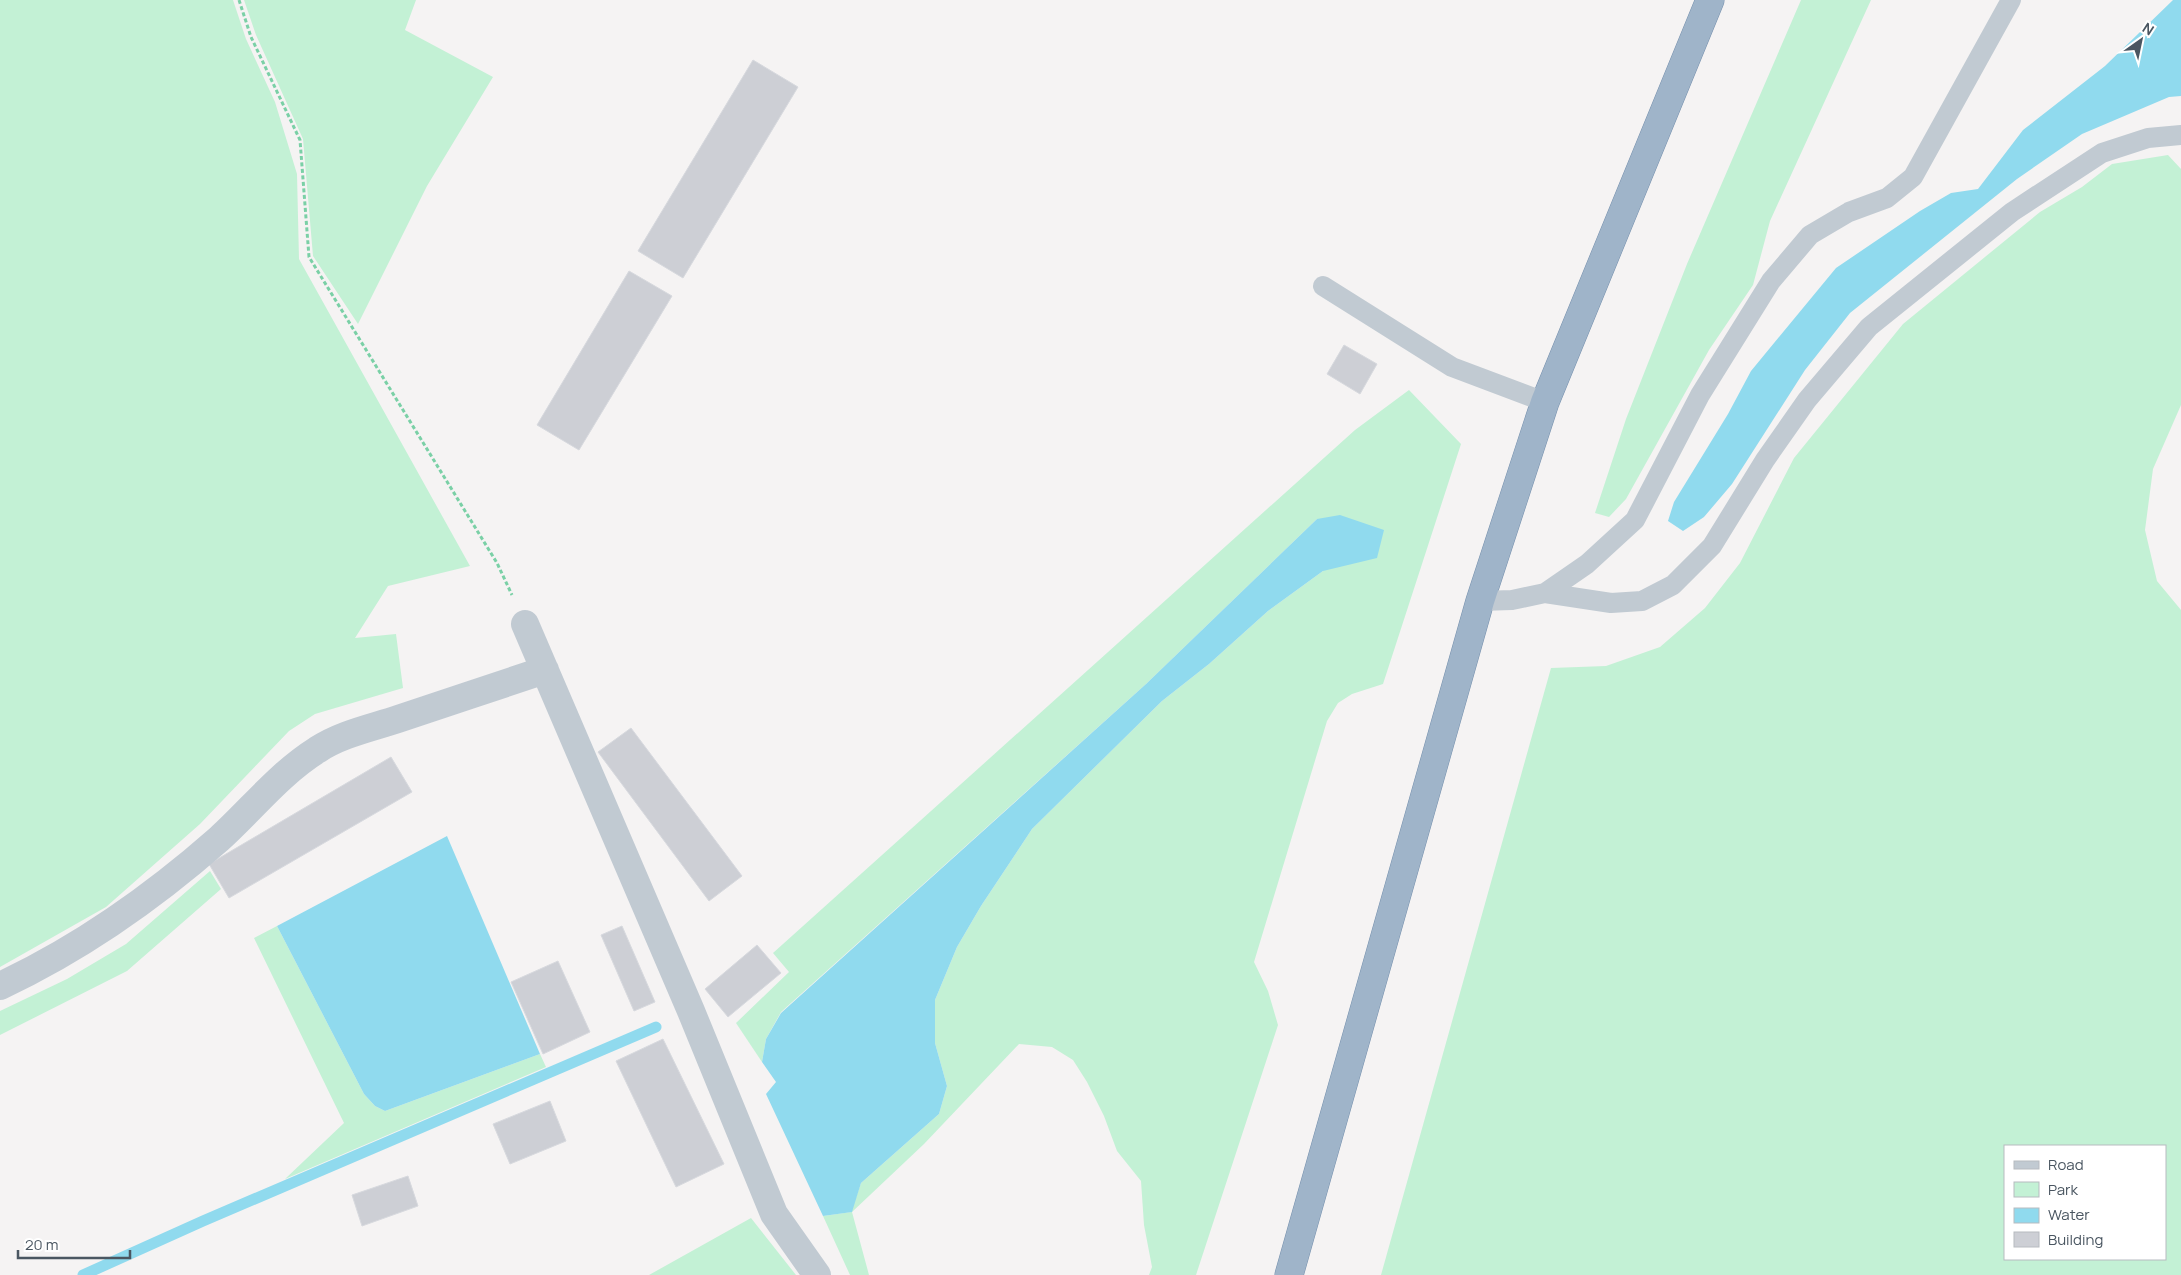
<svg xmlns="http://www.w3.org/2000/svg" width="2181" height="1275" font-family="Manrope,sans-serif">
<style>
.green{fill:#c3f1d5;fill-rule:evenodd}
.water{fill:#90daee}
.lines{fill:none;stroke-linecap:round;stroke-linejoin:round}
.stream{stroke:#90daee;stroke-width:11}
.building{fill:#cdcfd5;stroke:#d7d9de}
.trunk-casing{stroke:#7690ad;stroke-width:29}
.path{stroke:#7ad0a6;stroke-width:3;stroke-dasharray:4 2.5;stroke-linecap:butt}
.service{stroke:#c1cad2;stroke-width:20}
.minor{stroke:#c1cad2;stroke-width:28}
.trunk{stroke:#9fb4c9;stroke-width:28}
</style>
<rect width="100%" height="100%" fill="#f5f3f3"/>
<path class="green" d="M0 0H233L246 39 275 102 297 174 299 259 470 566 388 586 355 638 396 634 403 688 315 714 289 731 200 824 106 907 0 967Z
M244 0H416L405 30 493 77 427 186 358 324 313 256 303 139 256 35Z
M1801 0H1871L1770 221 1753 285 1709 350 1626 499 1609 517 1595 513 1626 419 1687 264Z
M2168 155 2181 169V405L2153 469 2145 530 2157 581 2181 610V1275H1381L1551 668 1606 666 1660 647 1705 608 1740 563 1794 458 1903 324 2040 212 2082 187 2112 164ZM2005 1146H2165V1259H2005Z
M1409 390 1461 444 1383 684 1352 694 1338 703 1327 721 1254 962 1268 991 1278 1025 1196 1275H1149L1152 1267 1144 1225 1141 1181 1117 1151 1104 1116 1087 1082 1073 1060 1052 1047 1019 1044 924 1144 852 1212 869 1275H850L823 1216 851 1212 861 1183 939 1114 947 1086 935 1043V1000L957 947 981 906 1032 829 1162 701 1209 664 1268 611 1323 571 1317 519 1146 684 781 1012 766 1039 762 1062 736 1023 789 972 773 953 1355 430Z
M210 871 221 889 127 971 0 1035V1011L67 979 126 944Z
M277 926 364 1094 375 1106 385 1111 540 1054 546 1067 285 1179 344 1123 254 938Z
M751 1218 796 1275H649Z"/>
<path class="water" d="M2173 0H2181V96L2169 97 2082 134 2017 179 1850 313 1805 370 1732 484 1704 517 1683 531 1668 521 1674 502 1728 414 1751 371 1836 268 1920 211 1951 193 1978 189 2023 130 2105 66Z
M1340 515 1384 530 1377 558 1323 571 1268 611 1209 664 1162 701 1032 829 981 906 957 947 935 1000V1043L947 1086 939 1114 861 1183 852 1212 823 1216 766 1094 776 1082 762 1062 766 1039 781 1013 1146 684 1317 519Z
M447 836 540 1054 385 1111 375 1106 364 1094 277 926Z"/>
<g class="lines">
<path class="stream" d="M83 1275 203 1221 656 1027"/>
</g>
<path class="building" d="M753 60 798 87 683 278 638 251Z
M629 271 672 296 579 450 537 425Z
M1344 345 1377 364 1360 394 1327 374Z
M631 728 742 876 709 901 598 752Z
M391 757 412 792 229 898 209 864Z
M622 926 655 1002 634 1011 601 935Z
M757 945 781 973 728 1017 705 989Z
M558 961 590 1032 543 1054 511 982Z
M663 1039 724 1164 676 1187 616 1061Z
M550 1101 566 1141 510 1164 493 1124Z
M408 1176 418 1206 362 1226 352 1195Z"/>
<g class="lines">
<defs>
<path id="trunk" d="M1289 1275 1480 601 1545 402 1710 0"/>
</defs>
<use href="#trunk" class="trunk-casing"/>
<path class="path" d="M239 0 251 37 300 140 309 257 497 563 512 595"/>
<path class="service" d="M1323 286 1452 367 1545 402
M1545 593 1611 603 1642 601 1673 585 1712 546 1765 460 1807 400 1869 327 2012 212 2102 153 2148 138 2181 135
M1480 601 1512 600 1545 593 1587 564 1635 520 1700 395 1771 281 1810 235 1849 212 1887 198 1913 177 2011 0"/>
<path class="minor" d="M525 624 691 1011 774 1214 817 1275
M0 986C81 948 152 898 219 839 252 809 279 774 317 750 341 734 371 728 398 719 447 703 496 686 545 670"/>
<use href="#trunk" class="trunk"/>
</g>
<rect x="2004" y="1145" width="162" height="115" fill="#ffffff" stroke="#b7bbc0"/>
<rect x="2014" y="1161" width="25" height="8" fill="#c1cad2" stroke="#b7bbc0"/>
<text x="2048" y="1170" font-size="15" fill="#4a5661">Road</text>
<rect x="2014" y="1182" width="25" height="15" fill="#c3f1d5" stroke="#b7bbc0"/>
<text x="2048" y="1195" font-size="15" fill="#4a5661">Park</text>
<rect x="2014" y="1208" width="25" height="15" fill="#90daee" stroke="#b7bbc0"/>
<text x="2048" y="1220" font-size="15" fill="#4a5661">Water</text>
<rect x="2014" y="1232" width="25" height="15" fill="#cdcfd5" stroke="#b7bbc0"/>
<text x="2048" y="1245" font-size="15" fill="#4a5661">Building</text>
<g transform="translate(2141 40) rotate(33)" stroke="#ffffff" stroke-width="4" paint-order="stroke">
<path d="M0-4L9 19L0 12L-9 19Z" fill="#4a5661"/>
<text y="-8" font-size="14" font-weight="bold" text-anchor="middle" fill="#4a5661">N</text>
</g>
<path d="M18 1250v8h112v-8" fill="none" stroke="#4a5661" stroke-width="2.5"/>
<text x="25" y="1250" font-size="15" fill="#4a5661" stroke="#ffffff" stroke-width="4" paint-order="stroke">20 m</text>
</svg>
